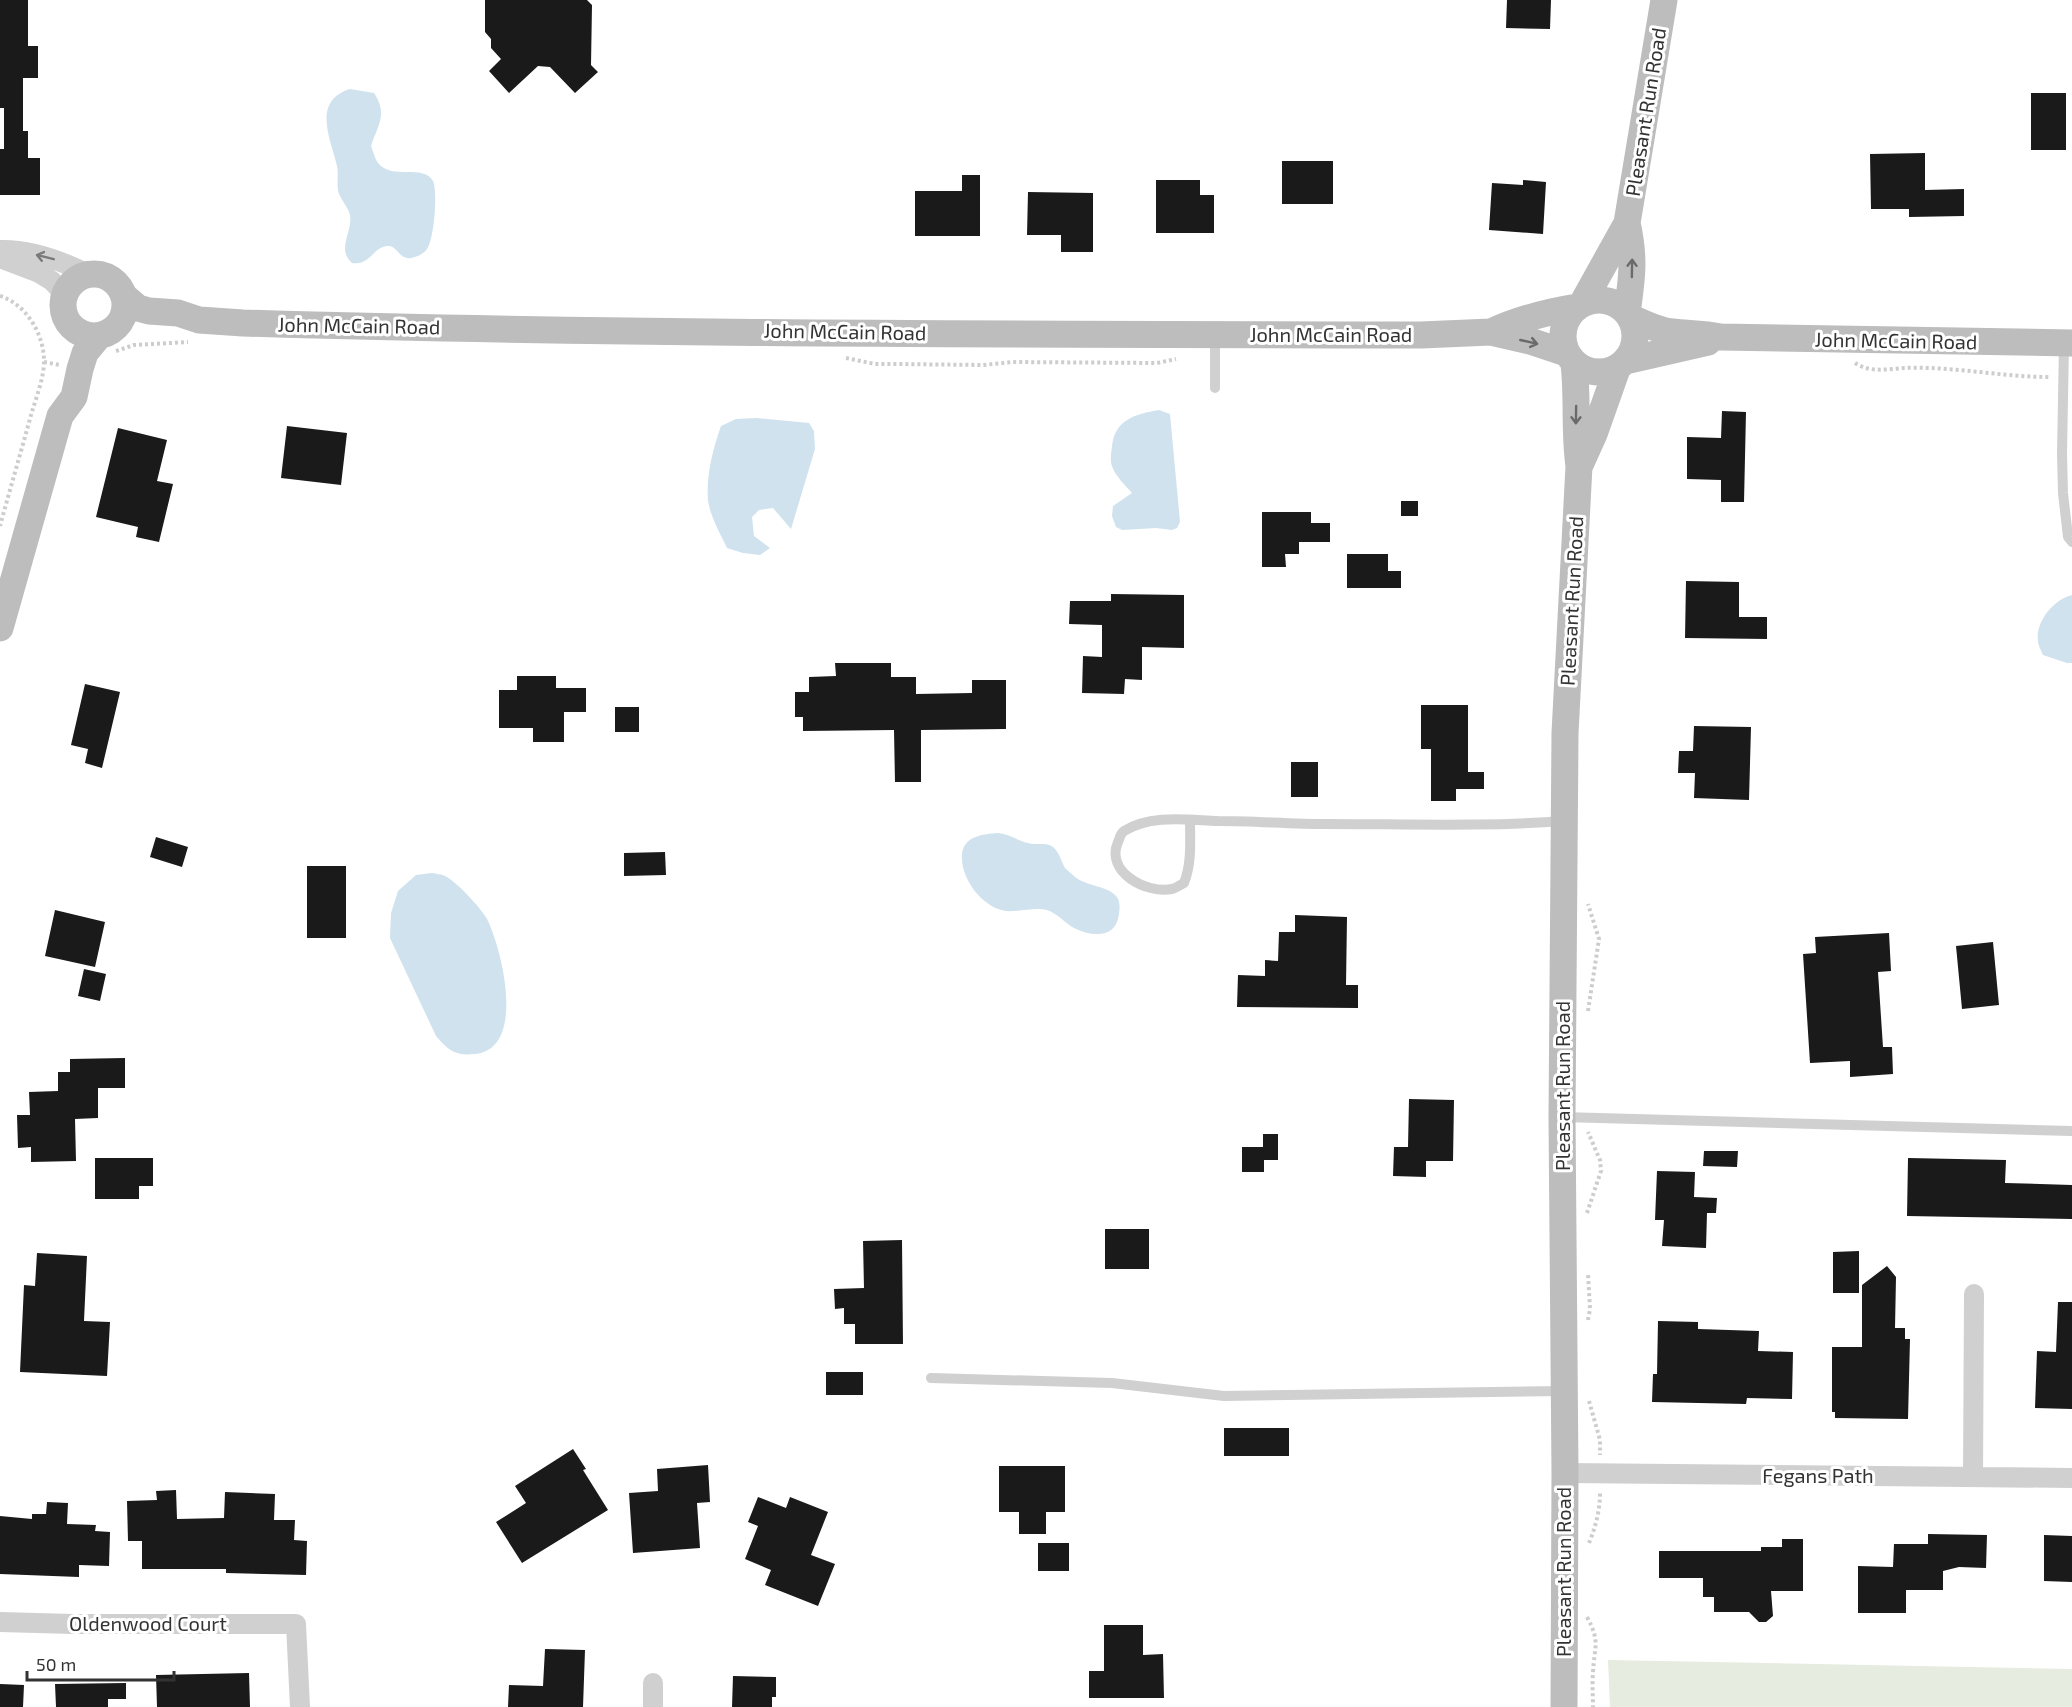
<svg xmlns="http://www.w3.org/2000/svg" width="2072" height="1707" font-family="'Exo 2',sans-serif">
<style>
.green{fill:#e6ecdf}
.water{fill:#cfe2ee}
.building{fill:#1a1a1a}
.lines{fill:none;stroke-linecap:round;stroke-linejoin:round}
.path{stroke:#cdcdcd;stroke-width:4;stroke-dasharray:3 3;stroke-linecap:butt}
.lane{stroke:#d0d0d0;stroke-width:10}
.street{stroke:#d0d0d0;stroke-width:20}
.secondary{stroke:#bdbdbd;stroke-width:27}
.oneway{stroke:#7a7a7a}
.oneway2{stroke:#6a6a6a}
.labels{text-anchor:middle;stroke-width:6;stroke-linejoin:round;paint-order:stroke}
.street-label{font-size:20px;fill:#333;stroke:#fff}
</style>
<rect width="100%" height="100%" fill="#fff"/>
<path class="green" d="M1608 1660 2072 1669V1707H1610Z"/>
<path class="water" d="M350 89 374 93C388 114 378 125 371 146 373 151 375 159 378 163 393 181 422 163 433 181 438 191 434 240 427 249 424 254 416 257 411 258 399 260 398 246 388 246 373 246 371 266 352 263 336 249 353 232 350 215 348 207 342 201 339 194 336 185 339 175 337 166 331 140 311 101 350 89Z
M1159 410 1170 414 1180 522 1177 528 1172 530 1156 528 1122 530 1116 527 1112 516 1113 506 1132 493C1126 486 1115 476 1112 466 1110 461 1111 453 1112 447 1114 420 1135 414 1159 410Z
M756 418 809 423 814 431 815 449 791 529 773 508 759 510 752 517 754 536 770 548 760 555 743 553 727 548C720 533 710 516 708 500 706 475 713 449 721 426L736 419Z
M2072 595V663H2067L2043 655C2041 650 2038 645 2038 641 2035 622 2054 599 2072 595Z
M998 833C1012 835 1016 840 1028 843 1037 846 1047 841 1054 848 1060 854 1061 861 1065 868 1068 871 1072 874 1075 877 1086 886 1108 886 1116 896 1120 900 1120 908 1119 913 1117 939 1092 937 1074 928 1065 923 1057 913 1047 910 1034 907 1020 912 1006 911 982 908 960 878 962 854 964 836 983 834 998 833Z
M432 873C436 874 441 874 445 876 457 882 481 908 487 919 502 949 527 1049 475 1054 455 1056 449 1051 436 1036L390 938 391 913 398 891 416 875Z"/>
<path class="building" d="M0 0H28V46H38V78H23V131H28V158H40V195H0V149H4V108H0Z
M485 0H587L592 5 591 65 598 72 575 93 550 67 538 66 509 93 489 71 501 59 491 48V39L485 32Z
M1507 0H1551L1550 29 1506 28Z
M2031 93H2066V150H2031Z
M1925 153V190L1964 189V216L1909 217V209H1871L1870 154Z
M1282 161H1333V204H1282Z
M962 175H980V236H915V191H962Z
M1156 180H1200V195H1214V233H1156Z
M1523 180 1546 182 1543 234 1489 230 1492 183 1523 185Z
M1028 192 1093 193V252H1061V235H1027Z
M1722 411 1746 412 1744 502H1721V480L1687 479V437L1721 438Z
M287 426 347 433 341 485 281 478Z
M118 428 167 440 157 481 173 484 159 542 136 537 138 527 96 517Z
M1401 501H1418V516H1401Z
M1262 512H1311V523H1330V542H1299V554H1285L1286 567H1262Z
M1347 554H1388V571H1401V588H1347Z
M1686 581 1739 582V617H1767V639L1685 638Z
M1111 594 1184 595V648L1142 647V680L1125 679 1124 694 1082 693 1083 656 1102 657V625L1069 624 1070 601H1111Z
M835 663H891V677H916V694L972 693V680H1006V729L921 730V782H895L894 730 803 731V717H795V692H809V677L836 676Z
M517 676H556V688H586V712H564V742H533V728H499V690H517Z
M85 684 120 692 102 768 85 763 88 749 71 745Z
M1421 705H1468V772H1484V789H1456V801H1431V749H1421Z
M615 707H639V732H615Z
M1694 726 1751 727 1749 800 1694 798 1695 773H1678L1679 751H1693Z
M1291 762H1318V797H1291Z
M156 837 188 847 182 867 150 857Z
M665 852 666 875 624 876V853Z
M307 866H346V938H307Z
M55 910 105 922 95 967 45 956Z
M1295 915 1347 917 1346 985H1358V1008L1237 1007 1238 975 1265 976V960L1278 961 1279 932H1295Z
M1889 933 1891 971 1878 972 1883 1047H1892L1893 1074 1850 1077V1061L1810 1063 1803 954 1816 953 1815 937Z
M1993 942 1999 1005 1962 1009 1956 946Z
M84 969 106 974 100 1001 78 996Z
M125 1058V1088H98V1118L75 1119 76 1161 31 1162V1147L18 1148 17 1115H30L29 1092 58 1091V1072H70V1059Z
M1409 1099 1454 1100 1453 1161H1426V1177L1393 1176 1394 1147H1408Z
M1263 1134H1278V1160H1264V1172H1242V1147H1263Z
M1704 1151H1738L1737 1167 1703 1166Z
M95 1158H153V1186H139V1199H95Z
M1908 1158 2006 1160 2005 1183 2072 1185V1219L1907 1216Z
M1657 1171 1695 1172 1694 1197 1717 1198 1716 1213H1707L1706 1248 1662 1246 1664 1220H1655Z
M1105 1229H1149V1269H1105Z
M902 1240 903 1344H855V1324H844V1308L835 1309 834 1289 864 1288 863 1241Z
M1859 1251V1293H1833V1252Z
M37 1253 87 1256 84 1321 110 1322 107 1376 20 1372 24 1285 35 1286Z
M1887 1266 1896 1277 1895 1328H1905V1339H1910L1908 1419 1835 1418V1412H1832V1347H1862V1285Z
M2058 1302H2072V1409L2035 1408 2037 1351 2056 1352Z
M1658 1321 1698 1322V1329L1759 1331 1758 1351 1793 1352 1792 1399 1747 1398 1746 1404 1652 1402 1653 1374H1657Z
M826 1372H863V1395H826Z
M1224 1428H1289V1456H1224Z
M573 1449 586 1469 583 1470 608 1510 522 1563 496 1522 526 1503 515 1486Z
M708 1465 710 1502 697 1503 700 1548 633 1553 629 1493 658 1491 657 1469Z
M999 1466H1065V1512H1046V1534H1019V1512H999Z
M176 1490 177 1519 224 1518 225 1492 275 1494 274 1520H295L294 1540 307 1541 306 1575 226 1573V1569H142V1541H128L127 1501 157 1500 156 1491Z
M758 1497 786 1508 790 1497 828 1512 811 1555 835 1564 818 1606 765 1585 771 1570 745 1559 758 1526 748 1522Z
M47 1502 68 1503 67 1524 96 1525 95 1531 110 1532 109 1566 79 1565V1577L0 1574V1516L32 1519V1514H46Z
M1928 1534 1987 1535 1986 1568 1959 1567 1943 1571V1590H1906V1613H1858V1566L1893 1567 1894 1544H1928Z
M2044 1535 2072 1536V1582L2044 1581Z
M1782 1539H1803V1591H1771L1773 1616 1766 1622H1759L1749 1612H1714V1597H1703V1578H1659V1551H1761V1547H1782Z
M1038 1543H1069V1571H1038Z
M1104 1625H1143V1655L1163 1654 1164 1698H1089V1671H1104Z
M545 1649 585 1650 583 1707H508L509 1685 543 1686Z
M249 1673 250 1707H157L156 1675Z
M733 1676 776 1677V1697H772V1707H732Z
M126 1683V1699H108V1707H56L55 1684Z
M0 1684 24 1685 23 1707H0Z"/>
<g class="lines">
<path class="path" d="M0 296C26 304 44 334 44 361 44 378 36 398 31 415 21 452 10 489 0 526
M116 351 134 345 188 342
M846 358 875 364H896L983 365 1013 362 1157 363 1176 359
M44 362 60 365
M1855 363C1870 373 1887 369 1904 368 1953 366 2001 377 2049 377
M1588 1011 1599 939 1588 904
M1587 1213 1601 1171 1600 1160 1588 1132
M1588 1320 1590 1309 1588 1274
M1589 1401 1600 1440V1455
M1589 1543C1596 1526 1600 1510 1600 1492
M1587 1617C1601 1643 1594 1646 1593 1673 1592 1684 1593 1696 1593 1707"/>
<path class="lane" d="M2064 344 2062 454 2063 493 2068 537 2072 542
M1215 388V335
M1190 820C1190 841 1192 863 1184 883 1180 885 1176 888 1172 889 1146 894 1105 872 1118 842 1120 838 1120 834 1124 831 1151 814 1188 820 1218 821 1254 821 1290 824 1327 824 1405 824 1484 827 1563 821
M1562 1117 2072 1131
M931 1378 1112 1383 1224 1396 1563 1391"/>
<path class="street" d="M0 250C30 249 62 261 88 274
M0 258 39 273 52 281 65 295
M1565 1473 2072 1478
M1973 1477 1974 1294
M0 1622 73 1624H296L300 1707
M653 1683V1707"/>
<path class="secondary" d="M63 305a31 31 0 1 1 62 0a31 31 0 1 1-62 0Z
M124 296 138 308 149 311 178 313 199 320 243 323C635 335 1028 334 1421 335L1491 332 1530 341 1566 353
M1563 336a36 36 0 1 1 72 0a36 36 0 1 1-72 0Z
M1582 304 1627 223 1664 0
M1627 313C1632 278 1635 258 1627 223
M1630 317C1643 323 1657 330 1672 332 1689 334 1703 333 1720 337L2072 343
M1491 332C1519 319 1546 312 1577 307
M1625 361 1708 342
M1580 465 1594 434 1617 369
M0 628 60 416 74 397 80 369 85 353 99 336
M1564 1707 1565 1473 1562 1117 1565 733 1579 466C1574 432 1578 398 1574 364"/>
</g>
<defs><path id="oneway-shaft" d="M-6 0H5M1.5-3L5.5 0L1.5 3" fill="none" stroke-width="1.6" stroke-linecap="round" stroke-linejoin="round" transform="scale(1.5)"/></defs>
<use class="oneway" href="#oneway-shaft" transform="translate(45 257) rotate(-166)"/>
<g class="oneway2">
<use href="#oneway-shaft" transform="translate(1632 268) rotate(-89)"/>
<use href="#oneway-shaft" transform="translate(1529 342) rotate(13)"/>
<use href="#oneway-shaft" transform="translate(1576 415) rotate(91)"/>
</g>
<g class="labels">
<g class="street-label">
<text transform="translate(1646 112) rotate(-81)" y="7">Pleasant Run Road</text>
<text transform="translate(359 326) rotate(1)" y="7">John McCain Road</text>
<text transform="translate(845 332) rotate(1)" y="7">John McCain Road</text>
<text x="1331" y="342">John McCain Road</text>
<text transform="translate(1896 341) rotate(1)" y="7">John McCain Road</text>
<text transform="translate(1572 601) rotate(-87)" y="7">Pleasant Run Road</text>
<text transform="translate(1563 1086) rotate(-90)" y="7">Pleasant Run Road</text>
<text x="1818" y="1483">Fegans Path</text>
<text transform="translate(1564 1572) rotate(-90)" y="7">Pleasant Run Road</text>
<text x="148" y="1631">Oldenwood Court</text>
</g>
</g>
<path d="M27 1671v9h147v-9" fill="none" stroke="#333333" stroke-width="3"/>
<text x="36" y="1671" font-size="18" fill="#333333" stroke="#ffffff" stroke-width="4.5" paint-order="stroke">50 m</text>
</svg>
